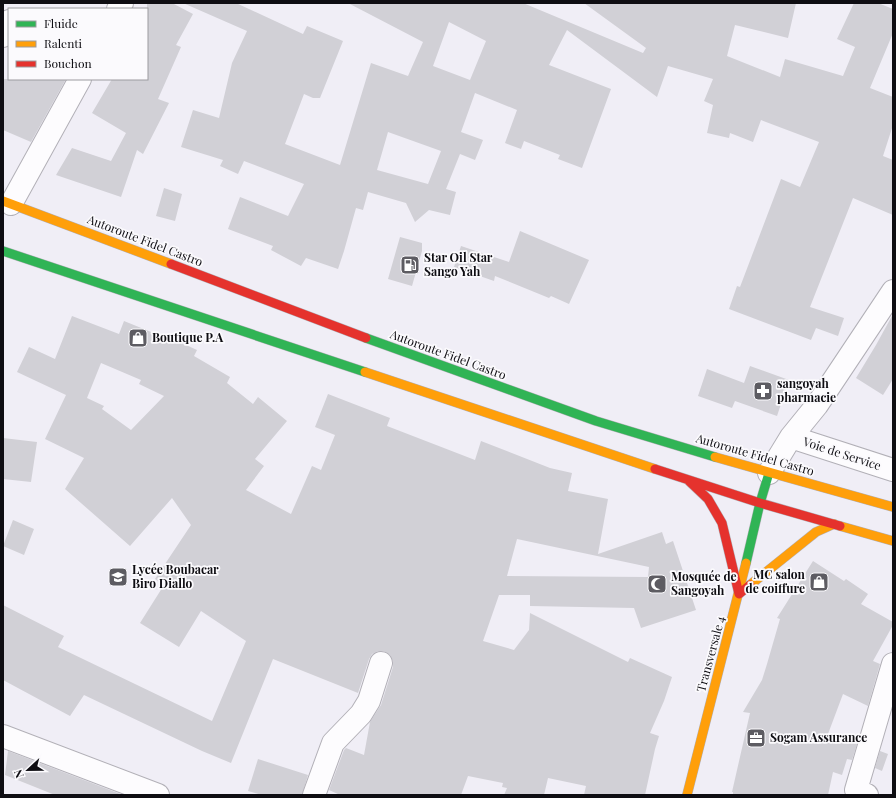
<svg xmlns="http://www.w3.org/2000/svg" width="896" height="798" font-family="'Playfair Display',serif">
<style>
.building{fill:#d1d0d6;fill-rule:evenodd}
.lines{fill:none;stroke-linecap:round;stroke-linejoin:round}
.street-casing{stroke:#b2b0b7;stroke-width:24}
.fast-casing{stroke:#b2b0b7;stroke-width:10}
.slow-casing{stroke:#b2b0b7;stroke-width:10}
.jam-casing{stroke:#b2b0b7;stroke-width:10}
.street{stroke:#fdfcfe;stroke-width:22}
.fast{stroke:#30b455;stroke-width:9}
.slow{stroke:#ff9f0a;stroke-width:9}
.jam{stroke:#e5322d;stroke-width:9}
.labels{text-anchor:middle;stroke-width:3.5;stroke-linejoin:round;paint-order:stroke}
.street-label{font-size:12px;fill:#0e0d12;stroke:#fbfafd}
.poi-label{font-size:12px;font-weight:bold;fill:#0e0d12;stroke:#fbfafd;text-anchor:start}
</style>
<rect width="100%" height="100%" fill="#f0eef6"/>
<path class="building" d="M147 3H172L193 14 176 45 181 47 158 99 169 103 143 154 137 150 121 197 56 175 72 148 111 161 126 133 92 113 112 79H147Z
M183 3H236L303 34 307 26 343 41 320 98H313L304 94 285 144 340 165 371 63 408 76 423 42 348 3H523L643 53 646 48 584 3H796L788 38 735 25 727 56 780 77 785 59 843 76 855 47 837 39 854 3H878L893 9V33L870 88 893 97V125L883 156 893 160V215L853 198 810 307 844 318 838 336 816 328 811 340 729 309 737 286 740 287 781 179 800 187 819 142 761 120 753 142 730 133 729 138 707 133 713 105 704 101 713 79 668 66 657 97 567 30 549 65 611 89 582 168 558 159 560 155 524 141 521 149 505 143 517 110 475 93 461 132 483 140 475 160 460 154 446 189 456 192 450 215 429 210 415 222 406 203 368 192 363 210 356 208 344 251 338 269 306 258 301 266 271 250 273 246 228 229 240 197 288 216 304 184 244 161 238 174 220 166 223 160 181 147 193 110 219 118 232 63 247 31ZM449 22 486 41 470 80 433 66ZM388 132 441 151 428 184 377 170Z
M3 79H66L31 142 3 130Z
M164 188 182 194 175 221 156 216Z
M520 231 589 260 569 304 551 296 549 298 495 276 494 281 454 267 461 246 509 262Z
M400 237 422 243V251L412 286 388 279Z
M893 314V379L883 395 856 378 876 345Z
M72 316 119 334 124 321 161 336 162 334 197 350 194 356 230 377 227 383 253 404 258 397 287 421 255 459 264 466 246 490 291 514 312 466 321 470 335 435 315 427 328 394 390 418 387 426 475 460 481 441 550 468 572 473 568 491 608 499 598 554 662 532 666 544 673 541 696 610 641 628 634 608 530 606V595H499L483 641 514 650 529 630 530 613 628 662 630 658 672 677 664 701 650 733 659 736 655 749 645 795H584L586 786 548 778 544 795H504L507 788 502 787 503 783 468 776 461 795H340L329 790 344 750 346 748 364 755 370 722 381 705 393 667V661L390 655 384 651H378L372 654 369 659 358 693 273 659 231 763 202 751 84 695 70 716 3 680V605L64 636 58 647 212 721 246 641 201 611 179 647 140 623 164 585 155 579 191 525 172 498 130 546 65 489 84 458 45 439 66 395 17 372 29 347 55 359ZM101 363 141 380 139 384 164 396 131 430 102 409 104 406 87 398ZM517 539 649 567 648 577 507 576Z
M750 366 789 380 777 416 735 401 732 408 698 396 707 369 744 383Z
M3 438 37 442 31 482 3 479Z
M13 520 34 529 24 555 3 546Z
M813 561 844 581 846 579 868 594 861 604 893 622V625L873 661 880 664 868 706 843 694 828 734 857 744 852 760 847 759 842 775 833 772 828 795H733V792H732L750 713 743 712 762 680 767 664 780 619 777 618Z
M8 751 123 795H55L5 775Z
M880 751 888 754 882 771 875 768Z
M258 759 308 775 302 795H262L248 791Z"/>
<g class="lines">
<defs>
<path id="street" d="M118 9 122 3
M3 36 9 21
M11 204 80 79
M791 437 893 470
M769 473 791 437 817 405 893 291
M3 736 158 795
M314 795 333 743 361 714 369 701 381 663
M867 795 856 790 893 664"/>
<path id="fast" d="M3 251 365 372
M366 338 596 421 715 457
M746 563 760 503 769 473"/>
<path id="slow" d="M3 201 171 264
M365 372 655 469
M715 457 893 507
M840 526 893 541
M750 585 816 532 834 524
M687 795 746 563"/>
<path id="jam" d="M171 264 366 338
M655 469 760 503 840 526
M689 481 708 499 722 523 739 594 750 585"/>
</defs>
<use href="#street" class="street-casing"/>
<use href="#fast" class="fast-casing"/>
<use href="#slow" class="slow-casing"/>
<use href="#jam" class="jam-casing"/>
<use href="#street" class="street"/>
<use href="#fast" class="fast"/>
<use href="#slow" class="slow"/>
<use href="#jam" class="jam"/>
</g>
<defs>
<symbol id="fuel-square" viewBox="-11 -11 22 22"><rect x="-9" y="-9" width="18" height="18" rx="4" fill="#5d5c62" stroke="#fbfafd"/><path d="M-5.5-6h7V0h2V4h1.3V-2.5L3-4.5l.8-.8L6-3V5H2.5V1h-1V6h-7ZM-4.2-4.7v3.2H.2V-4.7Z" fill="#fff"/></symbol>
<symbol id="shop-square" viewBox="-11 -11 22 22"><rect x="-9" y="-9" width="18" height="18" rx="4" fill="#5d5c62" stroke="#fbfafd"/><path d="M-5-2.5h2.3a2.7 3.5 0 0 1 5.4 0H5L5.5 6h-11ZM-1.5-2.5h3a1.5 2.3 0 0 0-3 0Z" fill="#fff"/></symbol>
<symbol id="pharmacy-square" viewBox="-11 -11 22 22"><rect x="-9" y="-9" width="18" height="18" rx="4" fill="#5d5c62" stroke="#fbfafd"/><path d="M-2-6h4v4h4v4h-4v4h-4v-4h-4v-4h4Z" fill="#fff"/></symbol>
<symbol id="school-square" viewBox="-11 -11 22 22"><rect x="-9" y="-9" width="18" height="18" rx="4" fill="#5d5c62" stroke="#fbfafd"/><path d="M0-5L7-2L0 1L-7-2ZM-4 1L0 2.5L4 1V4Q0 6-4 4Z" fill="#fff"/></symbol>
<symbol id="mosque-square" viewBox="-11 -11 22 22"><rect x="-9" y="-9" width="18" height="18" rx="4" fill="#5d5c62" stroke="#fbfafd"/><path d="M3.5-4.9A6 6 0 1 0 3.5 4.9A5 5 0 1 1 3.5-4.9Z" fill="#fff"/></symbol>
<symbol id="office-square" viewBox="-11 -11 22 22"><rect x="-9" y="-9" width="18" height="18" rx="4" fill="#5d5c62" stroke="#fbfafd"/><path d="M-6-3h4V-5.5h4V-3h4V5H-6ZM-1-4.5V-3h2v-1.5ZM-6 0V1H6V0Z" fill="#fff"/></symbol>
</defs>
<g fill-rule="evenodd">
<use href="#fuel-square" x="399" y="254" width="22" height="22"/>
<use href="#shop-square" x="127" y="327" width="22" height="22"/>
<use href="#pharmacy-square" x="752" y="380" width="22" height="22"/>
<use href="#school-square" x="107" y="566" width="22" height="22"/>
<use href="#shop-square" x="808" y="571" width="22" height="22"/>
<use href="#mosque-square" x="646" y="573" width="22" height="22"/>
<use href="#office-square" x="745" y="727" width="22" height="22"/>
</g>
<g class="labels">
<g class="street-label">
<text transform="translate(145 241) rotate(21)" y="4">Autoroute Fidel Castro</text>
<text transform="translate(448 355) rotate(20)" y="4">Autoroute Fidel Castro</text>
<text transform="translate(842 454) rotate(18)" y="4">Voie de Service</text>
<text transform="translate(755 455) rotate(16)" y="4">Autoroute Fidel Castro</text>
<text transform="translate(711 654) rotate(-75)" y="4">Transversale 4</text>
</g>
<g class="poi-label">
<text x="424" y="262">Star Oil Star<tspan x="424" dy="14">Sango Yah</tspan></text>
<text x="152" y="342">Boutique P.A</text>
<text x="777" y="388">sangoyah<tspan x="777" dy="14">pharmacie</tspan></text>
<text x="132" y="574">Lycée Boubacar<tspan x="132" dy="14">Biro Diallo</tspan></text>
<text x="805" y="579" text-anchor="end">MC salon<tspan x="805" dy="14">de coiffure</tspan></text>
<text x="671" y="581">Mosquée de<tspan x="671" dy="14">Sangoyah</tspan></text>
<text x="770" y="742">Sogam Assurance</text>
</g>
</g>
<rect width="896" height="798" fill="none" stroke="#0e0d12" stroke-width="8"/>
<rect x="8" y="8" width="140" height="72" fill="#fbfafd" stroke="#9c9b9f"/>
<rect x="16" y="21" width="20" height="6" fill="#30b455" stroke="#9c9b9f"/>
<text x="44" y="28" font-size="12" fill="#0e0d12">Fluide</text>
<rect x="16" y="41" width="20" height="6" fill="#ff9f0a" stroke="#9c9b9f"/>
<text x="44" y="48" font-size="12" fill="#0e0d12">Ralenti</text>
<rect x="16" y="61" width="20" height="6" fill="#e5322d" stroke="#9c9b9f"/>
<text x="44" y="68" font-size="12" fill="#0e0d12">Bouchon</text>
<g transform="translate(28 770) rotate(248)" stroke="#fbfafd" stroke-width="3" paint-order="stroke">
<path d="M0-3L7 15L0 10L-7 15Z" fill="#0e0d12"/>
<text y="-6" font-size="11" font-weight="bold" text-anchor="middle" fill="#0e0d12">N</text>
</g>
</svg>
